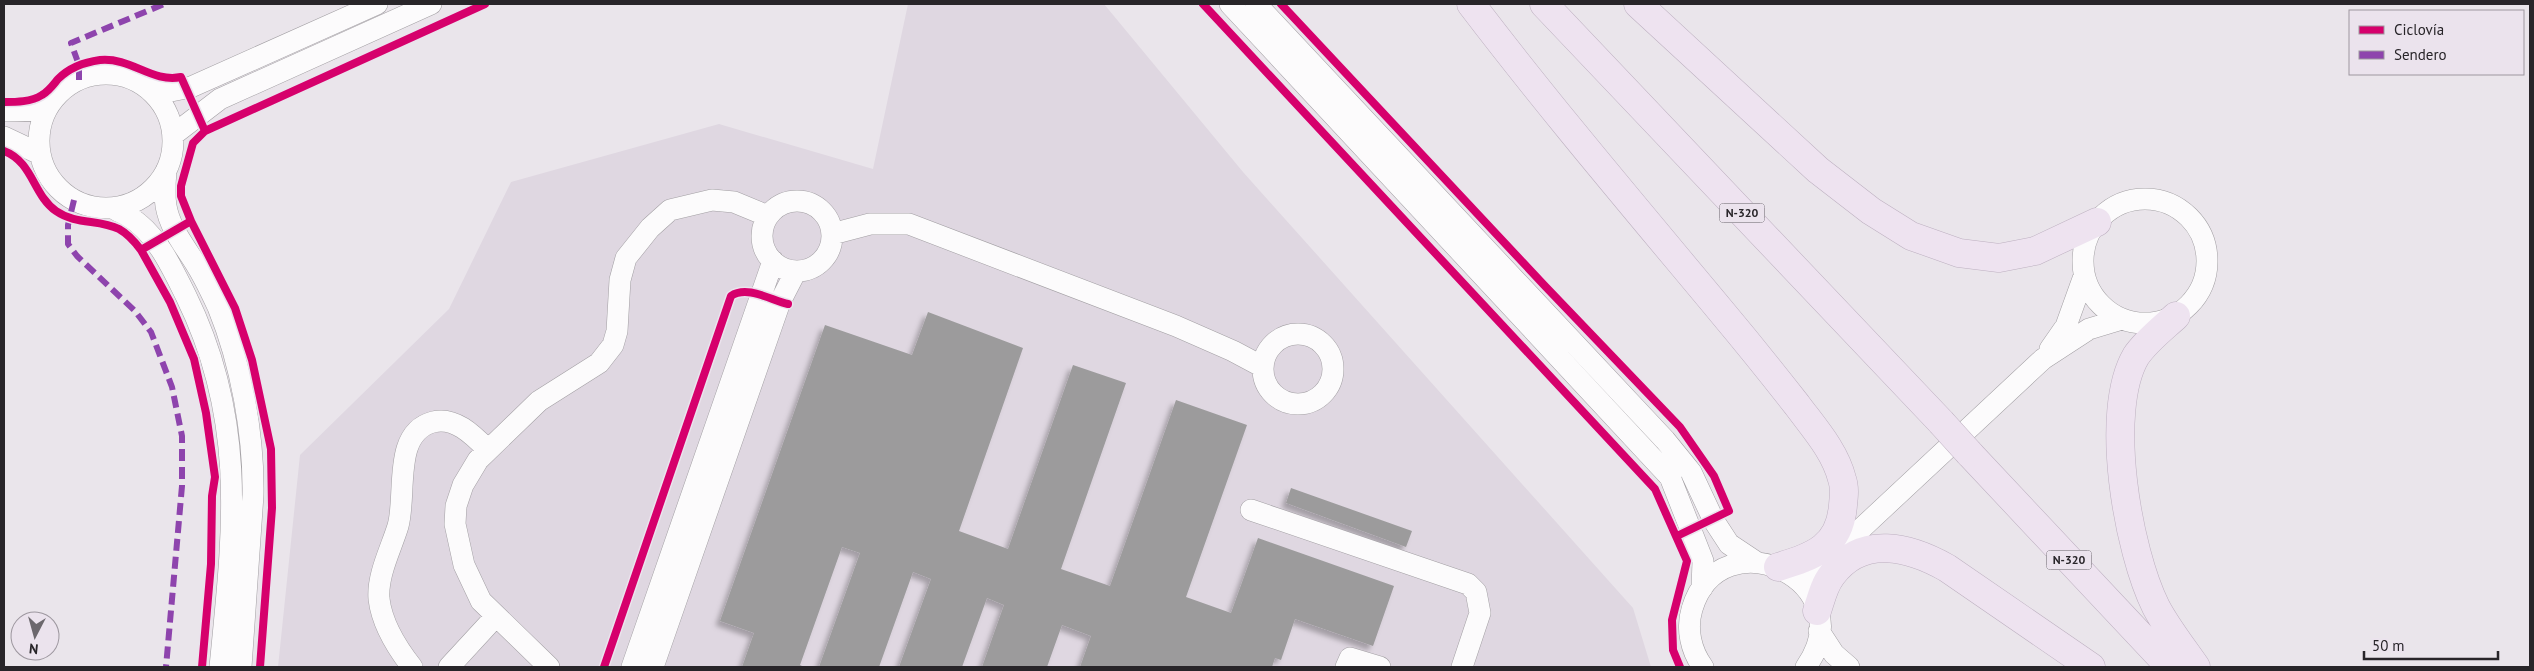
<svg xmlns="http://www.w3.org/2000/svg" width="2534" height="671" font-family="'PT Sans',sans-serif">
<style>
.built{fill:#dfd7e1}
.building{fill:#9c9b9c;filter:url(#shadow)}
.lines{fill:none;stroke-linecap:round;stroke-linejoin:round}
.minor-casing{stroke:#a29fa3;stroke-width:22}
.highway-casing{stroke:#bdb0c0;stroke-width:29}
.minor{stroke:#fcfbfc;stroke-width:21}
.highway{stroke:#eee3f0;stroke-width:28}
.highway-bridge-casing{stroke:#bdb0c0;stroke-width:29;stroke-linecap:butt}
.highway-bridge{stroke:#eee3f0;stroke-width:28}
.quiet{stroke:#8e44ad;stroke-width:6;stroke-dasharray:12 6;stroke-linecap:butt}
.cycleway-casing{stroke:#ebe3ed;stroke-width:11}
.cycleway{stroke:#d6006c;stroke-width:8}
.labels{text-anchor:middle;stroke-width:5;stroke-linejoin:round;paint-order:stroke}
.shield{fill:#ebe3ed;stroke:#625e64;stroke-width:1}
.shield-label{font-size:12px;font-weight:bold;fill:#282529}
</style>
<defs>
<filter id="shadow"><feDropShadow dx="-4.5" dy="4.5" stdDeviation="2.5" flood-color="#0004"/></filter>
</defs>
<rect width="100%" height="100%" fill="#eae5eb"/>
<path class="built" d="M908 4H1104L1243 172 1633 608 1651 667H278L300 455 449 309 511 182 719 124 873 169Z"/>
<path class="building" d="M928 312 1023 348 959 531 1008 549 1073 365 1126 383 1061 569 1110 586 1176 400 1247 425 1186 597 1231 613 1258 538 1394 586 1373 646 1295 619 1281 660 1275 658 1272 667H1080L1091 636 1062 625 1047 667H982L1004 605 987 598 962 667H899L931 579 913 572 879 667H819L860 553 842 547 800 665 804 667H742L754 633 720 621 825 325 912 355Z
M1291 488 1412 531 1406 547 1286 503Z"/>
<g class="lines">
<defs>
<path id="minor" d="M1230 4 1670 477 1703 561 1702 588
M1256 4 1665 440 1691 472 1714 521 1729 544 1756 562
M39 141a67 67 0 1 1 134 0a67 67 0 1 1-134 0Z
M149 89 171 91 191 87 377 4
M4 111 46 110
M173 135 220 99 431 4
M4 137 40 154
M166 171C165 183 164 194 166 206 170 229 185 246 197 266 205 279 212 294 218 307 241 363 254 435 253 495L241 667
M2083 261a62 62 0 1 1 124 0a62 62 0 1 1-124 0Z
M762 236a35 35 0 1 1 70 0a35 35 0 1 1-70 0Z
M113 208C121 213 131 217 139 224 160 241 174 272 186 296 248 422 233 533 220 667
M832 234 870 224H909L1176 326 1233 351 1263 367
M1263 369a35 35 0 1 1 70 0a35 35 0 1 1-70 0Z
M2050 349 2066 326 2084 276
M1251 510 1468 584 1476 592 1480 613 1462 667
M1795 576 1808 571 1834 554 2043 359 2089 329 2122 319
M1819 631 1834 654 1849 667
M412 667C397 648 382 624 379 599 377 575 391 549 398 526 407 494 392 433 433 422 455 416 474 436 488 450
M449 667 496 616
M549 667 481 601 464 565 455 524 456 506 463 485 478 460 539 401 599 363 613 345 617 331 620 280 626 258 650 228 670 210 712 200 734 202 768 216
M632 667 773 261
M653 667 780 302 796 271
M1346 667 1350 658 1380 667
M1703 667C1691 651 1686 629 1692 609 1721 513 1866 582 1806 667"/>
<path id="highway" d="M1471 4C1551 109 1637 210 1721 311 1747 342 1772 373 1797 405 1814 428 1835 451 1842 479 1845 487 1844 496 1843 505 1840 547 1814 556 1778 567
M1544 4 1941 422
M1638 4 1818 170 1871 211 1911 236 1959 253 1999 258 2035 251 2097 222
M2176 316C2163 328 2146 341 2136 356 2103 412 2128 551 2156 607 2167 628 2183 648 2196 667
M1969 453 2170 667
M1817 611C1821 599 1824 585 1832 575 1862 534 1910 547 1947 568L2091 667"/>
</defs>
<use href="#minor" class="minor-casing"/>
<use href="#highway" class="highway-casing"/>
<use href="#minor" class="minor"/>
<use href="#highway" class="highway"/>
<defs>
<path id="highway-bridge" d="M1941 422 1969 453"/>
</defs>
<use href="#highway-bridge" class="highway-bridge-casing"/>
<use href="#highway-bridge" class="highway-bridge"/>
<path class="quiet" d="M79 80V65L71 43 164 4
M74 200 68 225V244L77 256 135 311 151 332 172 387 182 436V486L166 667"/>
<defs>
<path id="cycleway" d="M1203 4 1655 489 1687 561 1672 620 1673 650 1680 667
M1281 4 1544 285 1680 427 1714 476 1729 511 1677 536
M4 102C16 102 31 102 42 95 49 91 53 85 58 79 69 68 85 62 100 60 131 57 152 83 181 77L205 131
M4 151C33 162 33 195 56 211 76 225 99 219 119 229 128 234 135 242 141 250
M191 221 235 308 252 360 271 449 272 508 260 667
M202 667 211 564 212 496 215 477 206 413 194 359 170 302 141 250 191 221 181 196V186L193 143 205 131 485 4
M604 667 731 296C747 285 771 300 788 304"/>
</defs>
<use href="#cycleway" class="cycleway-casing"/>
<use href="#cycleway" class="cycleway"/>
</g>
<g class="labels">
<g class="shield">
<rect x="1719.5" y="203.5" width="45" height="19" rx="4"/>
<rect x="2046.5" y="550.5" width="45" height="19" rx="4"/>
</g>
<g class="shield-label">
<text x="1742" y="217">N-320</text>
<text x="2069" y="564">N-320</text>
</g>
</g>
<rect width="2534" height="671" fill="none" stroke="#282529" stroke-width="10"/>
<rect x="2349" y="10" width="175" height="65" fill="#ebe3ed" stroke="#9d979f"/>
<rect x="2359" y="26" width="25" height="8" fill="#d6006c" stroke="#9d979f"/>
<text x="2394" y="35" font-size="15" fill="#282529">Ciclovía</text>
<rect x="2359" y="51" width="25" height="8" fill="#8e44ad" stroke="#9d979f"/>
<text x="2394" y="60" font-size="15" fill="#282529">Sendero</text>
<g transform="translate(35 636) rotate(186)"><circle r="24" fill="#ebe3ed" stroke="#9d979f"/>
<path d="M0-4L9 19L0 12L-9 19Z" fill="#6c686d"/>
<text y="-8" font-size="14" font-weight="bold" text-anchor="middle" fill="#282529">N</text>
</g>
<path d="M2364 651v8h134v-8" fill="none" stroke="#282529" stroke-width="2.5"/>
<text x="2372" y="651" font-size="15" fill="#282529" stroke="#ebe3ed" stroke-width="4" paint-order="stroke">50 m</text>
</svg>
